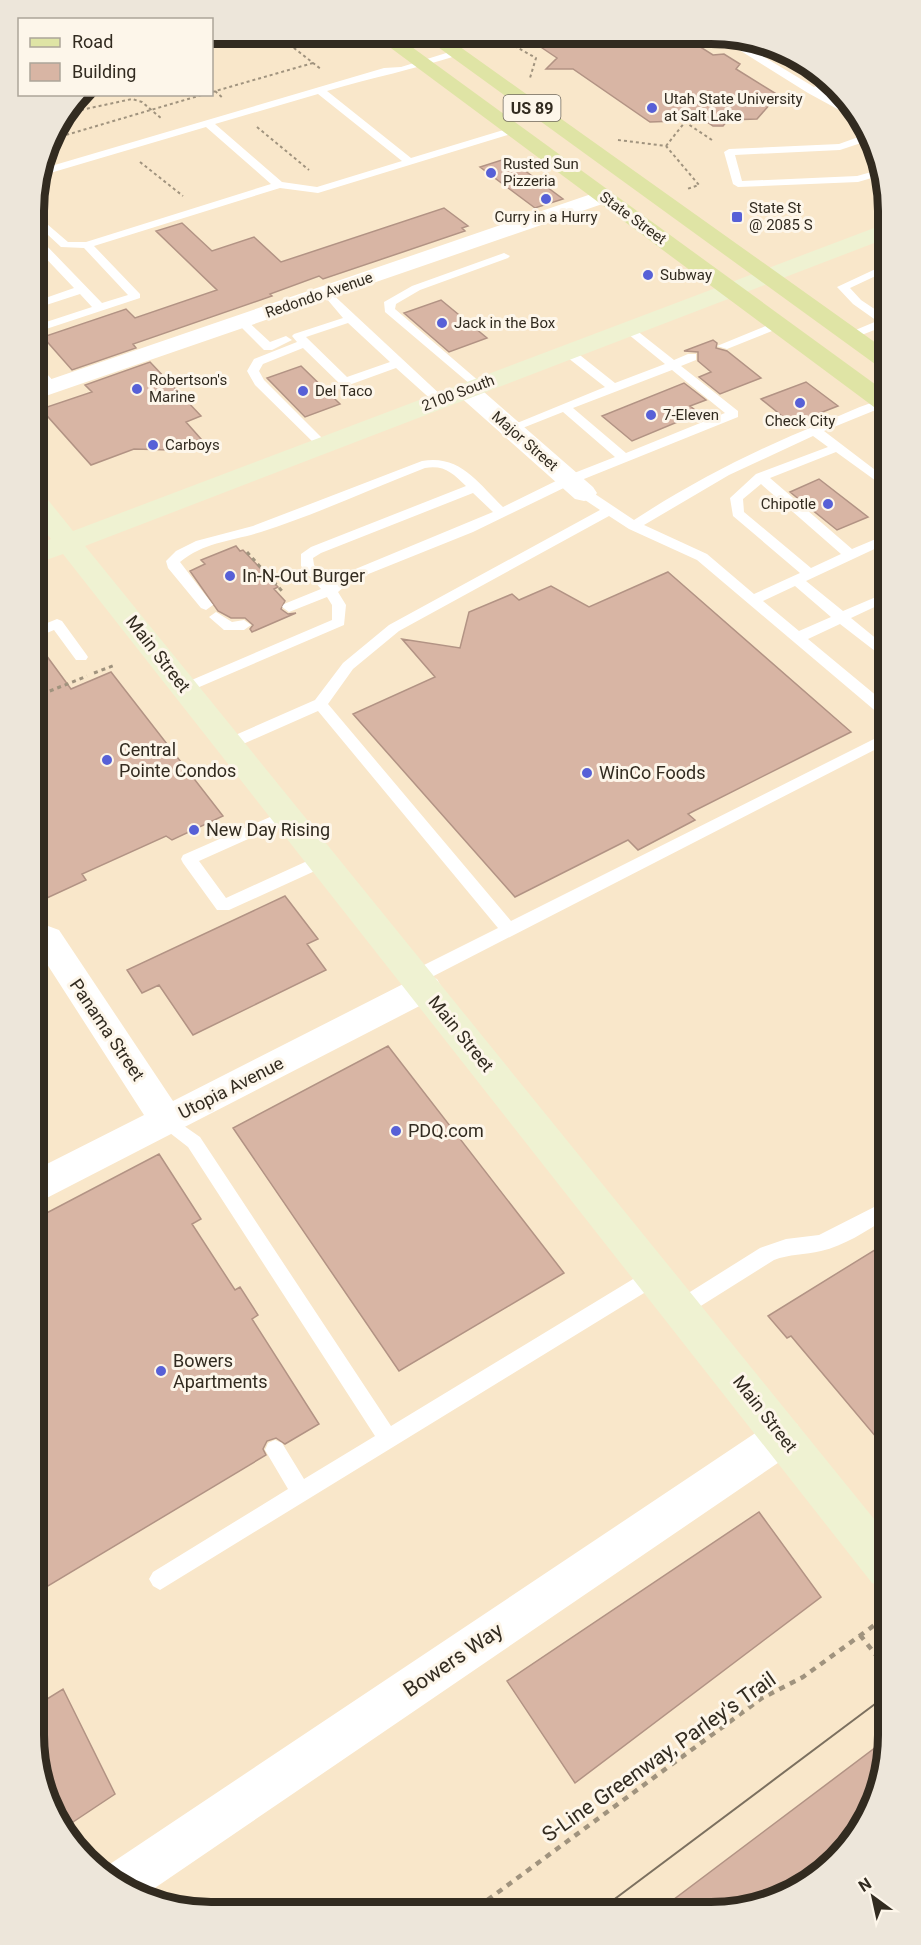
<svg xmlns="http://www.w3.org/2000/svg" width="921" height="1945" font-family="Roboto,sans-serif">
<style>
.building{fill:#d8b5a4;stroke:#b29384;stroke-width:1.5}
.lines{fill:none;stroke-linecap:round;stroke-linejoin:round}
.path-far2{stroke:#a0937e;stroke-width:2;stroke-dasharray:3 3;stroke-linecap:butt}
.path-far1{stroke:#a0937e;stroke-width:3;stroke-dasharray:4 4;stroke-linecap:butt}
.path{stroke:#a0937e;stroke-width:4.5;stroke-dasharray:6 6;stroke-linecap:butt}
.lane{fill:#fff;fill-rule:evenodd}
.street{fill:#fff;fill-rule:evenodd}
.secondary{fill:#eff2d2;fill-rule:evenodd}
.primary{fill:#dfe4a5;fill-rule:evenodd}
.tram{stroke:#7c705f;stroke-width:2}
.poi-dot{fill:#5760d7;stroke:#fdf6ea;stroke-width:2}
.labels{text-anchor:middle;stroke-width:6;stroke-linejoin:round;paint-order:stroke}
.far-poi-label{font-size:15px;fill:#322b20;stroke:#fdf6ea;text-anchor:start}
.far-street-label{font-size:15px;fill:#322b20;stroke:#fdf6ea}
.shield{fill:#fdf6ea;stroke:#6f685d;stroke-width:1.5}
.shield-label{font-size:16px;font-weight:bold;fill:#322b20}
.poi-label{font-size:18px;fill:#322b20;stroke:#fdf6ea;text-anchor:start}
.street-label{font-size:18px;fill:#322b20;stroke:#fdf6ea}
.near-street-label{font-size:21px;fill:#322b20;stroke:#fdf6ea}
.rim{fill:none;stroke:#322b20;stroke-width:8}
</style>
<rect width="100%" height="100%" fill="#f9e7ca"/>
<path class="building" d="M523 35 683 36 713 55 724 54 740 64 736 69 778 95 757 119 728 120 723 126H713L688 109 678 121 650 122 573 69H546L557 58Z
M508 158 563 199 535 208 480 167Z
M444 208 468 226 462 228 465 231 323 279 319 276 270 294 272 296 133 344 136 348 72 370 43 337 126 309 135 318 217 290 156 231 182 223 212 251 254 237 281 262Z
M441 300 487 338 449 352 404 313Z
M713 340 717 343 716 348 727 351 761 378 720 394 699 377 711 372 698 361V352L684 351Z
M150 362 201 416 186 422 201 439 171 450 134 449 91 465 41 409 92 392 85 385Z
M301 366 340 404 305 417 267 378Z
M806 382 838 406 792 424 761 399Z
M684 383 706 400 690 406 699 413 632 441 602 416Z
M819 479 868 517 837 530 790 492Z
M236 546 240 551 243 550 278 587 274 589 285 601 281 609 288 614 296 613 252 632 250 629 253 625 245 618H231L218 611 190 571 205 564 201 560Z
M668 572 851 732 688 814 695 820 638 850 628 840 515 897 353 714 435 677 402 639 460 648 469 612 512 594 519 600 551 586 589 607Z
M35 640 71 689 111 672 223 816 172 840 166 836 82 874 86 880 36 903Z
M285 896 318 939 307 944 326 970 193 1035 159 985 142 993 127 970Z
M388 1046 564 1273 399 1371 233 1128Z
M159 1154 201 1219 192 1224 235 1290 240 1287 258 1315 252 1319 319 1424 285 1444 276 1438 267 1441 263 1449 266 1455 38 1592 37 1218Z
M886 1243V1381L887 1450 791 1336 787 1338 768 1316Z
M759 1512 821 1597 575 1783 507 1681Z
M63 1689 115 1794 67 1826 39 1781V1704Z
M888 1738 875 1802 851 1843 809 1882 757 1906H665Z"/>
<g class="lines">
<path class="path-far2" d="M275 33 322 70
M482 35 487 39 500 38 536 58 530 78
M215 91 224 99
M212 92 313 63
M81 110 132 99 142 102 162 119
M257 127 309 170
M49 140 205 94
M618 140 666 146 699 185 687 189
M666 146 685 122 712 140
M140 162 183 196"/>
<path class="path-far1" d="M247 552 282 591
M94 673 115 665
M35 697 87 676"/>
<path class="path" d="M860 1635 880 1660 885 1657 887 1660
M478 1907 762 1698 803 1677 887 1616"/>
<path class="lane" d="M717 36H729L814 87 830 81 834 87 821 91 846 107 852 117 808 93Z
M456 50 459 51V55C415 69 371 78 327 91L411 158 513 127 517 128V132L318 193 280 188 94 246 140 294V298L34 333V326L92 307 80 294 34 309V302L74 288 37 249H34V242H43L102 303 128 295 84 248 61 247 33 221V212L68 242H86L271 184 206 127 40 176 41 169 384 68 401 67ZM318 94 402 161 317 187 282 182 215 124Z
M864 135 867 141 840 150 735 155 742 181 857 176 882 169V175L858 182 738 187 733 184 724 152 729 149 839 144Z
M504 253 510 256 508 258 420 290 396 304 395 309 481 383 483 386 477 390 385 312 384 302 412 286Z
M882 266V273L850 288 861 300 882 314V327L854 338H846V334L877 321 853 304 837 287Z
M327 289 443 397V403H435L396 368 349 385H341L303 348 263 364 259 371 264 380 329 445 323 449 319 448 255 385 247 371 254 359 297 342 292 336 294 334 343 318 321 292ZM348 323 390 362 347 377 306 337Z
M237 319H245L270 342 286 336 292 340 272 350H264L237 323Z
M778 321 784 325 782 327 727 349 717 346Z
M623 326H631L674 360 688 354H696V360L681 366 738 411V417L574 483 473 532 351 581 338 592 346 605 344 625 190 691H180L178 688 180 685 332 620V605L327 597 289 612 282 607 284 604 321 589 301 566V554L311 547 466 486C452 473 445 465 425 468 371 489 317 514 261 532 233 541 204 542 180 562L213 605 206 610 201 608 168 568 166 561 176 551 196 541 253 526 422 461C460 454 478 483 503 507L564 477 615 457 563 412 515 431 511 432 505 428 605 387 563 354V348H571L615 383 665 364 623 330ZM672 370 725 413 626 453 573 408ZM473 493 493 512 341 575 331 583 314 565 313 558 321 553Z
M34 363 38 364 56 384V390H48L34 374Z
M883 399V407L824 431 883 476V486L836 452 770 478 852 549 883 536V545L806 581 843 611 883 594V603L851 618 884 645V658L840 624 808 639 884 702V715L879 714 697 560 629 529 609 516 399 631 353 669 328 704 511 921 884 734V745L422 982H410L408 977 410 972 498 928 318 711 234 748H224L222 744 224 740 315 700 343 663 389 625 600 510 579 496V490H589L634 520C694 481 757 449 822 423 842 415 862 405 883 399ZM813 436 828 447 756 474 730 498 733 516 800 573 754 594 707 554 644 525 729 475ZM761 484 841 554 811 568 744 512 743 499ZM795 586 831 617 799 631 763 601Z
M216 612 232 622 244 620 251 625 244 630H224L209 617Z
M57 619 62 621 86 654 88 657 86 660H76L54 630 35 638V628Z
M286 810 291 812 294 816 291 820 199 861 226 898 316 857H328L330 861 328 865 229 910H217L183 863 181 859 183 855Z
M167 1114 200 1137 391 1426 648 1270 655 1268 662 1270 664 1276 662 1282 160 1590 153 1586 149 1579 153 1572 288 1489 265 1450 268 1443 275 1440 282 1443 304 1479 375 1436 188 1147 161 1126 158 1121 161 1116Z
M886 1201V1219C866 1231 844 1246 821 1251 805 1255 789 1254 774 1260L688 1314 681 1317 674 1314 672 1308 674 1302 760 1248 786 1239 819 1235Z"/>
<path class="street" d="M603 190 611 191 614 196 611 201 34 400V385Z
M467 383 476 385 593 487 597 493 593 499 584 501 575 499 458 395 455 390 458 385Z
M48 926 59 930 173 1101 413 979 425 975 437 979 442 988 437 997 37 1203V1169L144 1115 36 947 37 930Z
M783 1418 797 1424 803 1437 797 1450 146 1894 104 1873 107 1866 769 1424Z"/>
<path class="secondary" d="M882 225V240L85 546 887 1535V1589L872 1583 63 554 35 564V545L51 539 35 518 34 493 44 495 73 531Z"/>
<path class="primary" d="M372 34H394L883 390V409L874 407Z
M420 34H442L883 348V366L875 364Z"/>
<path class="tram" d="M604 1907 887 1695"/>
</g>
<g class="poi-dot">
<circle cx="652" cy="108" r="6"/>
<circle cx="491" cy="173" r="6"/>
<circle cx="546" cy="199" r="6"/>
<rect x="731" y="211" width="12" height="12" rx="3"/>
<circle cx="648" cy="275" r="6"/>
<circle cx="442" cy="323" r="6"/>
<circle cx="137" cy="389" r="6"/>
<circle cx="303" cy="391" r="6"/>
<circle cx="800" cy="403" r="6"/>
<circle cx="651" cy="415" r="6"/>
<circle cx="153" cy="445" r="6"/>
<circle cx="828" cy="504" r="6"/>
<circle cx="230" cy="576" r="6"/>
<circle cx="107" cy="760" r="6"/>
<circle cx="587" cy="773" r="6"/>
<circle cx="194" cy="830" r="6"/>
<circle cx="396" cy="1131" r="6"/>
<circle cx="161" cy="1371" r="6"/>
</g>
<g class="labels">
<g class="far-poi-label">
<text x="664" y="104">Utah State University<tspan x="664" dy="17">at Salt Lake</tspan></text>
<text x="503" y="169">Rusted Sun<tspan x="503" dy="17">Pizzeria</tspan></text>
<text x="749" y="213">State St<tspan x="749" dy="17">@ 2085 S</tspan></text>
<text x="546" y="222" text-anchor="middle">Curry in a Hurry</text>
<text x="660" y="280">Subway</text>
<text x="454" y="328">Jack in the Box</text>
<text x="149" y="385">Robertson's<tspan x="149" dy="17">Marine</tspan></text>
<text x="315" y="396">Del Taco</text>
<text x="663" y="420">7-Eleven</text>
<text x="800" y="426" text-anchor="middle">Check City</text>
<text x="165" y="450">Carboys</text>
<text x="816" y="509" text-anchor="end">Chipotle</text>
</g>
<g class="far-street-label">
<text transform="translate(633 218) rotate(36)" y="5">State Street</text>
<text transform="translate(319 295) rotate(-19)" y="5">Redondo Avenue</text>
<text transform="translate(458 393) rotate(-21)" y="5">2100 South</text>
<text transform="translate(525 441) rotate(41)" y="5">Major Street</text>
</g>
<rect class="shield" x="503.5" y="95" width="57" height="26" rx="4.5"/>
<g class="shield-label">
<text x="532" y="114">US 89</text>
</g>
<g class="poi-label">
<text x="242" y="582">In-N-Out Burger</text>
<text x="119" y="756">Central<tspan x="119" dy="21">Pointe Condos</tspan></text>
<text x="599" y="779">WinCo Foods</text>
<text x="206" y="836">New Day Rising</text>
<text x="408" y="1137">PDQ.com</text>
<text x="173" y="1367">Bowers<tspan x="173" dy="21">Apartments</tspan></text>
</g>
<g class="street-label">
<text transform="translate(158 654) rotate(52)" y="6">Main Street</text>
<text transform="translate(107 1030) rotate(56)" y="6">Panama Street</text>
<text transform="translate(461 1034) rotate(51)" y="6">Main Street</text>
<text transform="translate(231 1088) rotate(-27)" y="6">Utopia Avenue</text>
<text transform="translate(765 1414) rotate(52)" y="6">Main Street</text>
</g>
<g class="near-street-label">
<text transform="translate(453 1660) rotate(-34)" y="7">Bowers Way</text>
<text transform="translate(659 1757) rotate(-35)" y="7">S-Line Greenway, Parley's Trail</text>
</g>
</g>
<path d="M0 0H921V1945H0ZM211 44H711A167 167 0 0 1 878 211V1735A167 167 0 0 1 711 1902H211A167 167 0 0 1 44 1735V211A167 167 0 0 1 211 44Z" fill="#ede6da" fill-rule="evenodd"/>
<path class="rim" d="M211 44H711A167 167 0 0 1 878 211V1735A167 167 0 0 1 711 1902H211A167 167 0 0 1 44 1735V211A167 167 0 0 1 211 44Z"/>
<rect x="18" y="18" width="195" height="78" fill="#fdf6ea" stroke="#aca599" stroke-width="1.5"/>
<rect x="30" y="38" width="30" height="9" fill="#dfe4a5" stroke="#aca599" stroke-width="1.5"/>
<text x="72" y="48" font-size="18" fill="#322b20">Road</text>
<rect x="30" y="63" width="30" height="18" fill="#d8b5a4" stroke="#aca599" stroke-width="1.5"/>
<text x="72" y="78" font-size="18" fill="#322b20">Building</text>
<g transform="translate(873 1897) rotate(327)" stroke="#fdf6ea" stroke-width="4.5" paint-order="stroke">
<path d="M0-4.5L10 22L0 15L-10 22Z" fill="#322b20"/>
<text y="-9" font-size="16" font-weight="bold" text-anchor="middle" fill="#322b20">N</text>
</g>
</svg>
